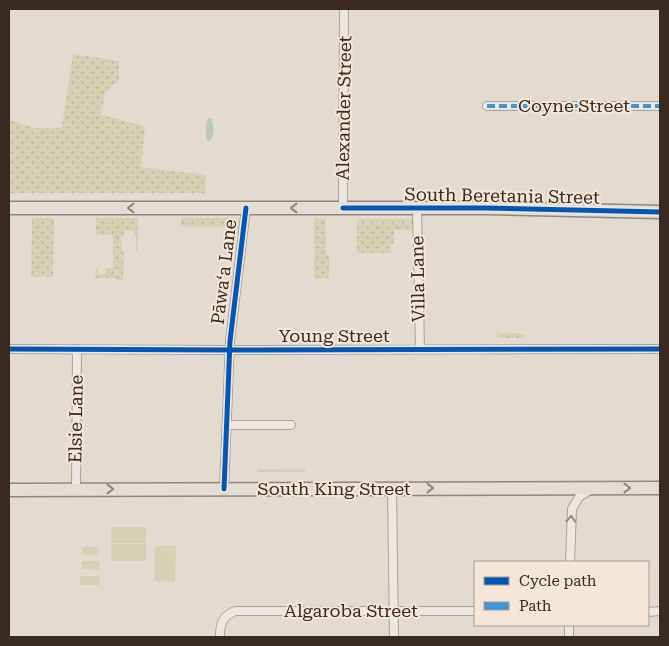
<svg xmlns="http://www.w3.org/2000/svg" width="669" height="646" font-family="'Roboto Serif',serif">
<style>
.grass{fill:url(#grass-dots)}
.garden{fill:#d6d1b3}
.water{fill:#bbc8be}
.lines{fill:none;stroke-linecap:round;stroke-linejoin:round}
.minor-casing{stroke:#aaa198;stroke-width:10}
.primary-casing{stroke:#8f867f;stroke-width:15}
.minor{stroke:#ece7e1;stroke-width:8}
.primary{stroke:#e4ddd3;stroke-width:12}
.quiet{stroke:#3e96d5;stroke-width:4;stroke-dasharray:8 4;stroke-linecap:butt}
.cycleway-casing{stroke:#f4e7d7;stroke-width:8}
.cycleway{stroke:#0057b8;stroke-width:5}
.oneway{stroke:#8e837a}
.oneway2{stroke:#928881}
.labels{text-anchor:middle;stroke-width:4;stroke-linejoin:round;paint-order:stroke}
.street-label{font-size:18px;fill:#382921;stroke:#f4e7d7}
</style>
<defs>
<pattern id="grass-dots" width="8" height="8" patternUnits="userSpaceOnUse" patternTransform="scale(1.25)"><rect width="8" height="8" fill="#d6d1b3"/><path d="M2 2h.1M6 6h.1" fill="none" stroke="#b8b39a" stroke-width="1.8" stroke-linecap="round"/></pattern>
</defs>
<rect width="100%" height="100%" fill="#e4dbd0"/>
<path class="grass" d="M73 54 119 61V80L105 93 101 115 145 126 141 167 206 175 205 193H9V119L35 128H61L63 120Z
M32 218H54L53 277H31Z
M96 218H138L137 252H136V237H134V231H124V236L121 237 122 252H124L123 280H117L116 278H95L96 268H98L99 274H106V268H113V235H96Z
M181 218H236L239 220V222L232 273H231L237 235 235 234 236 228C218 225 200 227 181 226Z
M314 218 326 219V254H329V278H314Z
M357 219H414V230H394V243L391 244V253H357Z
M497 330H498V334L520 333 521 335H525V338H499L497 336Z
M258 469H305V472H258Z"/>
<path class="garden" d="M111 527H146V543H111Z
M111 544H146V561H111Z
M155 546H176L175 582 154 581Z
M82 547H99V555L82 554Z
M82 561H100L99 570 81 569Z
M80 576H99L100 585H80Z"/>
<path class="water" d="M208 118H211C214 127 215 133 210 141H207C205 133 205 126 208 118Z"/>
<g class="lines">
<defs>
<path id="minor" d="M487 106H660
M343 208 344 9
M417 208 420 349
M9 349 229 350 660 349
M227 425H291
M224 489 230 341 246 208
M392 489 394 637
M76 490 77 349
M570 562 572 509 579 497 590 490
M648 612 660 611
M220 637C220 623 222 617 235 611H475
M569 637V625"/>
<path id="primary" d="M9 208H486L660 212
M9 490 660 488"/>
</defs>
<use href="#minor" class="minor-casing"/>
<use href="#primary" class="primary-casing"/>
<use href="#minor" class="minor"/>
<use href="#primary" class="primary"/>
<path class="quiet" d="M487 106H660"/>
<defs>
<path id="cycleway" d="M343 208H486L660 212
M9 349 229 350 660 349
M224 489 230 341 246 208"/>
</defs>
<use href="#cycleway" class="cycleway-casing"/>
<use href="#cycleway" class="cycleway"/>
</g>
<defs><path id="oneway-chevron" d="M-2-3.5L2.5 0L-2 3.5" fill="none" stroke-width="1.6" stroke-linecap="round" stroke-linejoin="round" transform="scale(1.25)"/></defs>
<g class="oneway">
<use href="#oneway-chevron" transform="translate(131 208) rotate(-180)"/>
<use href="#oneway-chevron" transform="translate(294 208) rotate(-180)"/>
<use href="#oneway-chevron" transform="translate(430 488)"/>
<use href="#oneway-chevron" transform="translate(627 488)"/>
<use href="#oneway-chevron" transform="translate(110 489)"/>
</g>
<use class="oneway2" href="#oneway-chevron" transform="translate(571 519) rotate(-86)"/>
<g class="labels">
<g class="street-label">
<text x="574" y="112">Coyne Street</text>
<text transform="translate(344 108) rotate(-89)" y="6">Alexander Street</text>
<text transform="translate(502 196) rotate(1)" y="6">South Beretania Street</text>
<text transform="translate(224 272) rotate(-83)" y="6">Pāwaʻa Lane</text>
<text transform="translate(418 279) rotate(-91)" y="6">Villa Lane</text>
<text x="334" y="342">Young Street</text>
<text transform="translate(76 419) rotate(-89)" y="6">Elsie Lane</text>
<text x="334" y="495">South King Street</text>
<text x="351" y="617">Algaroba Street</text>
</g>
</g>
<rect width="669" height="646" fill="none" stroke="#382921" stroke-width="20"/>
<rect x="474" y="561" width="175" height="65" fill="#f4e7d7" stroke="#a99b8e"/>
<rect x="484" y="577" width="25" height="8" fill="#0057b8" stroke="#a99b8e"/>
<text x="519" y="586" font-size="15" fill="#382921">Cycle path</text>
<rect x="484" y="602" width="25" height="8" fill="#3e96d5" stroke="#a99b8e"/>
<text x="519" y="611" font-size="15" fill="#382921">Path</text>
</svg>
